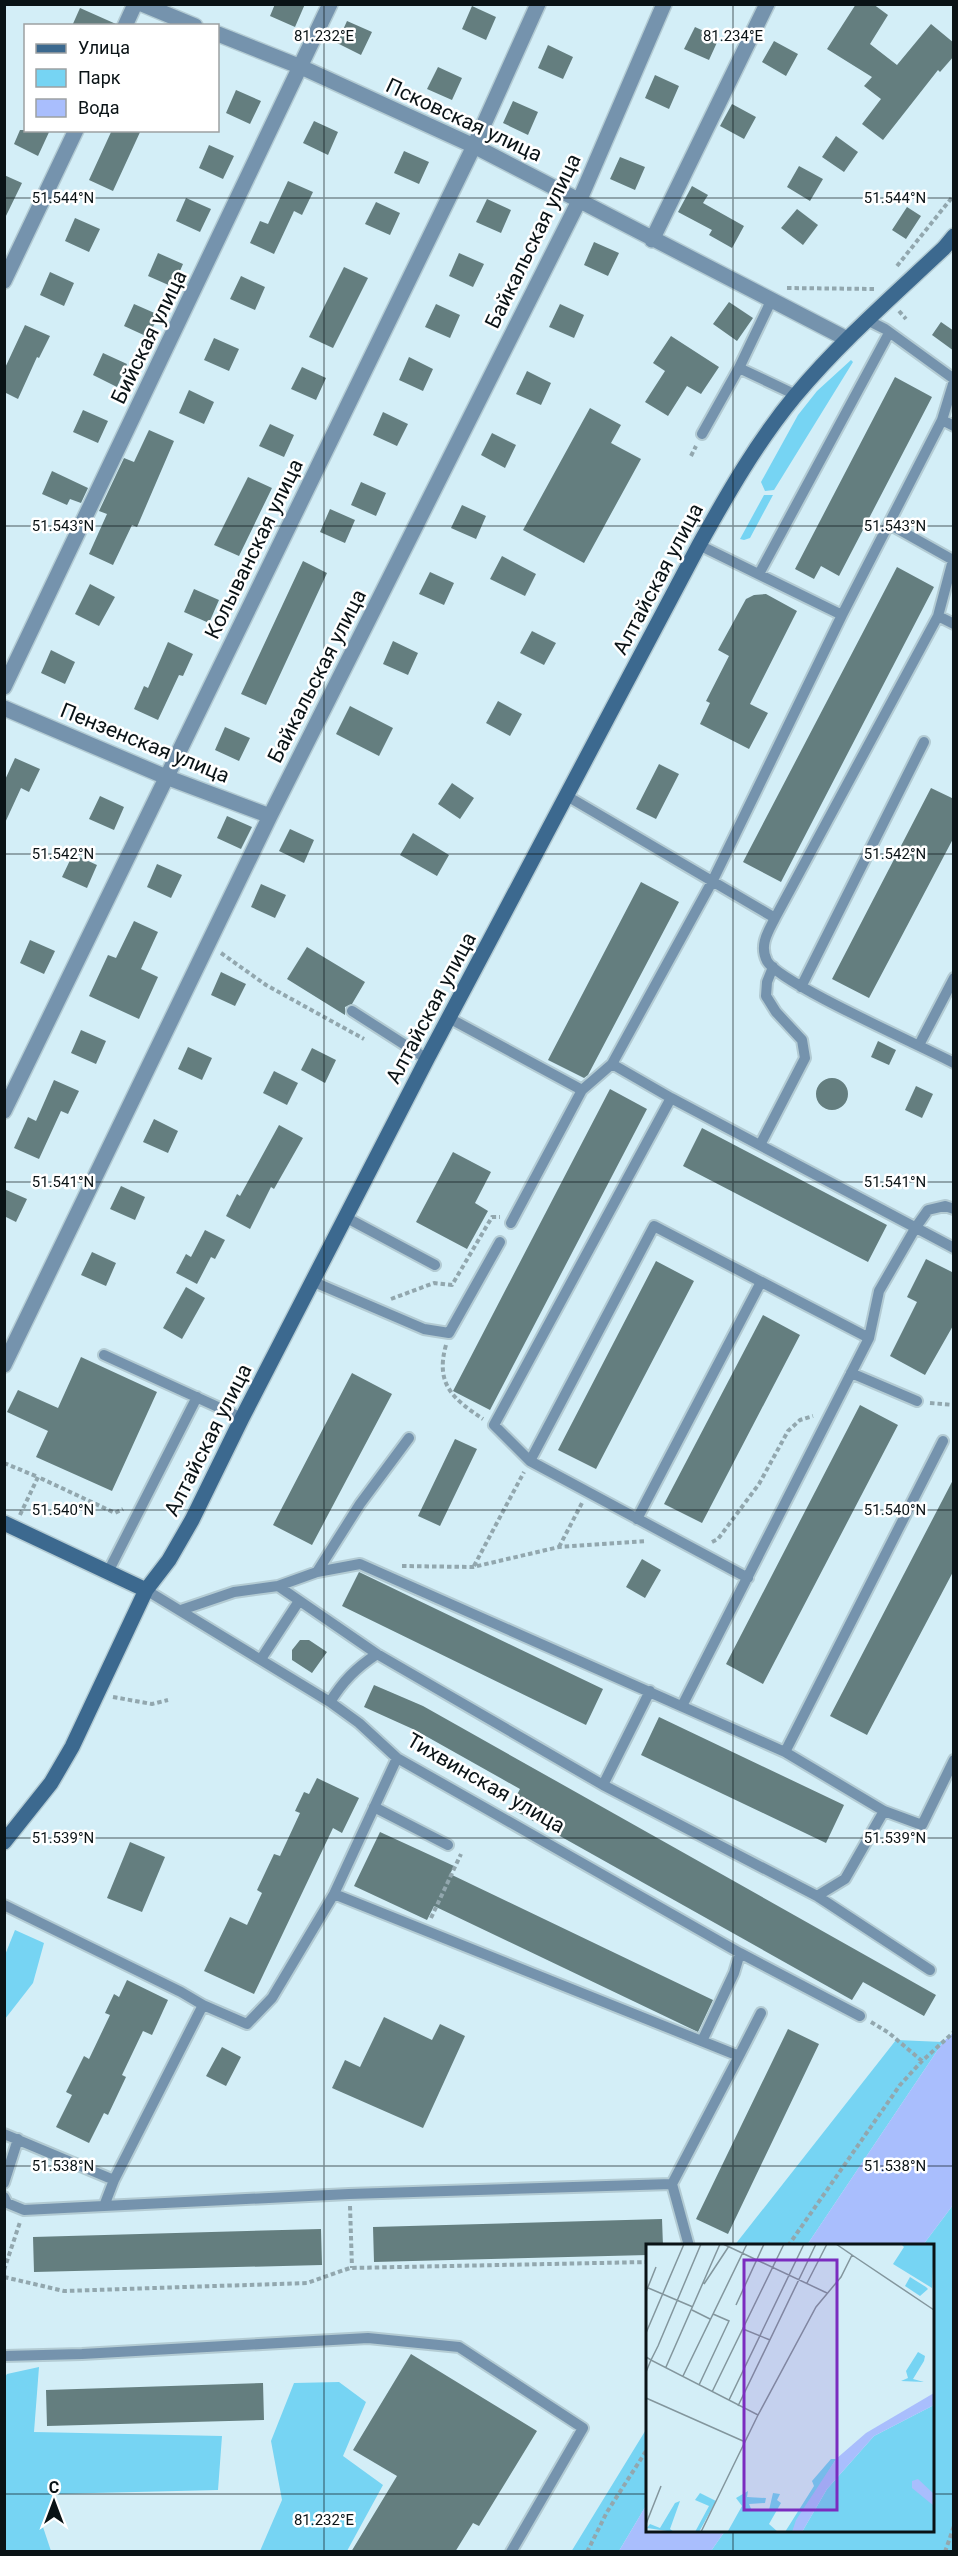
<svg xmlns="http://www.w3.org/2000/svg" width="958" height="2556" font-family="Roboto,sans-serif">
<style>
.green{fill:#76d4f3}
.water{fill:#a9befd}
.building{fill:#647e7f}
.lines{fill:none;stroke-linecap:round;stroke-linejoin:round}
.lane-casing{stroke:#b3cbd3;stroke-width:14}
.street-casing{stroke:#b3cbd3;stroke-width:18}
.secondary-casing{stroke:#b3cbd3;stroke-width:18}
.path{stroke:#92a7ae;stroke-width:4;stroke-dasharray:4.5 3;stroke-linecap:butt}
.lane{stroke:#7593ad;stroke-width:10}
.street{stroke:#7593ad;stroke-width:15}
.secondary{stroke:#3c698f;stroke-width:15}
.ticks{fill:none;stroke:#0a1316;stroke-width:1.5;stroke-opacity:0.45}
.labels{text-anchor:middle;stroke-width:5;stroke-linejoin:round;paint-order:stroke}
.street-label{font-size:21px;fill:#0a1316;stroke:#fff}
.inset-road{fill:none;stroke:#83969d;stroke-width:1.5}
.view{fill:#7b2cbf;fill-opacity:0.15;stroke:#7b2cbf;stroke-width:3}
.inset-edge{fill:none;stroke:#0a1316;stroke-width:3}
.ticks-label{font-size:15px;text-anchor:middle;fill:#0a1316;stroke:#fff;stroke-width:5;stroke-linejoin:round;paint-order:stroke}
</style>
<rect width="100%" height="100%" fill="#d3eef7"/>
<path class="green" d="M851 360 853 362 774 490 765 491 761 482 798 415 817 391Z
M764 495H773L750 538 744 540 740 539Z
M15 1930 44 1943 33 1983 5 2019V1955Z
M896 2040 943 2042 807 2245 734 2246Z
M953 2205V2551H711L725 2531 932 2530V2246L923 2245Z
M39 2367 34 2432 222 2436 218 2490 53 2494 43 2527 51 2551H5V2377L7 2374Z
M339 2382 366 2402 343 2456 383 2485 347 2551H260L282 2500 271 2441 294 2383Z
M647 2428V2504L619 2551 571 2552Z"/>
<path class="water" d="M953 2033V2205L923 2245H807L943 2042Z
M647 2504 648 2530 725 2531 711 2551H619Z"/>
<path class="building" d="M275 4H305L295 27 270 16Z
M856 4H873L888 15 870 44 897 65 931 24 954 43V56L940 72 938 70 883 140 862 124 881 99 864 86 872 77 827 49Z
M472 6 496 17 486 40 462 29Z
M80 8 116 24 115 26H72Z
M347 21 372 32 361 55 337 43Z
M695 27 719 38 709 60 684 49Z
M774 41 798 54 786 76 762 62Z
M548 45 573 57 563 79 538 68Z
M438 67 462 78 452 100 427 89Z
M655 75 679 86 669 109 645 98Z
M236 90 261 101 250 124 226 113Z
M513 101 538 112 528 135 503 123Z
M732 104 756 117 744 139 720 126Z
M314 121 338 132 328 155 303 143Z
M20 130H50L38 156 14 144Z
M112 130H141L113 191 89 180Z
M836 136 858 152 844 172 822 157Z
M209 145 234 156 223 179 199 168Z
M404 151 429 162 419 184 394 173Z
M620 157 645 167 635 190 610 179Z
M799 166 823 179 810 201 787 187Z
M4 175 22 183 4 220Z
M288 181 313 192 302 215 294 211 274 254 250 243 260 221 268 224Z
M692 186 708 195 703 203 744 226 732 248 709 235 712 230 678 212Z
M186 198 211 209 200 232 176 221Z
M487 199 511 210 501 233 476 222Z
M376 202 400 213 390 235 365 224Z
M907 207 921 216 906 239 892 230Z
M797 209 818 225 803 245 781 228Z
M75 218 100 229 89 252 65 241Z
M594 242 619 253 608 276 584 265Z
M158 253 183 264 173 287 148 276Z
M459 253 484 264 473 287 449 276Z
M344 267 368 278 333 348 309 337Z
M50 272 74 283 64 306 40 295Z
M241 276 265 287 255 310 230 299Z
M729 302 753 318 737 341 713 324Z
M134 304 159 315 148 337 124 326Z
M436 304 460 315 450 338 425 327Z
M560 304 584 315 574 338 549 327Z
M941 322 954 331V351L932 335Z
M25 325 50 336 39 358 37 357 18 399 4 392V370Z
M671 336 719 367 701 394 687 386 668 416 645 402 665 371 653 363Z
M214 338 239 349 229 371 204 360Z
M103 353 127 364 117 387 93 375Z
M409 357 433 369 423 391 399 380Z
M302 367 326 378 316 400 291 389Z
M527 371 551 383 541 405 516 394Z
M895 377 932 397 839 576 821 566 814 579 795 569Z
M189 390 214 402 204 424 179 413Z
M590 408 621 425 611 443 641 459 584 563 523 530Z
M83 410 108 421 98 443 73 432Z
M383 412 408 424 397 446 373 435Z
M270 424 294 435 284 457 259 446Z
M149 430 174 441 137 527 132 525 113 565 89 554 107 514 99 511 124 458 134 462Z
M492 433 516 445 505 468 481 455Z
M52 471 88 488 81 503 70 499 67 505 42 494Z
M248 477 272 488 239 556 214 545Z
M361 482 386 493 376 516 351 505Z
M462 505 486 516 476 539 451 528Z
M330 509 355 520 345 543 320 532Z
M502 556 536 574 525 596 490 579Z
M303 561 327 573 266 705 241 694Z
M897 567 934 587 781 882 743 862Z
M430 572 454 583 444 605 419 594Z
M90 584 115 597 99 626 75 614Z
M194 589 219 600 209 623 184 612Z
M766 594 797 611 750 704 768 713 749 749 700 724 710 703 706 701 729 656 718 650 746 599 754 595Z
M532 631 556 643 544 665 520 653Z
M393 641 418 653 408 675 383 664Z
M168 642 193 654 183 676 179 675 158 720 134 709 144 686 148 688Z
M51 650 75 662 65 684 41 673Z
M498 701 522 714 510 736 486 723Z
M350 706 393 728 379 756 336 734Z
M225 727 250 738 239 761 215 750Z
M15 758 40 769 29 792 21 788 4 825V782Z
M659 764 679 774 656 819 636 809Z
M452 783 474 798 460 819 438 804Z
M931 788 954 799V837L869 998 832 979Z
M100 796 124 807 114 830 89 819Z
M227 816 252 827 241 849 217 838Z
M290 829 314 840 304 863 279 851Z
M413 833 449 855 437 876 400 855Z
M73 854 97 865 87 888 62 877Z
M157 864 182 875 171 898 147 887Z
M641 882 679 902 588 1075 584 1078 548 1060Z
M261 884 286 895 275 918 251 907Z
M134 921 158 932 141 969 158 977 139 1019 89 996 108 955 116 958Z
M30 940 55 951 44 974 20 963Z
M307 947 365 982 352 1004 345 1007V1015L287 979Z
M221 972 246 984 235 1006 211 995Z
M81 1030 106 1041 96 1064 71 1053Z
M878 1041 896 1050 889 1065 871 1057Z
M188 1047 212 1058 202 1080 178 1069Z
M312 1048 336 1060 325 1083 301 1070Z
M274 1071 298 1083 287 1105 263 1093Z
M816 1094a16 16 0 1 1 32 0a16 16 0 1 1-32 0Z
M54 1080 79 1091 68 1114 61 1111 39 1159 14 1148 28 1117 36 1121Z
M916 1086 933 1094 922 1118 905 1110Z
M610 1089 647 1109 490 1410 453 1391Z
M154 1119 178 1131 168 1153 143 1142Z
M279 1125 303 1138 274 1189 271 1187 250 1229 226 1216 237 1194 240 1196Z
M702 1128 887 1225 868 1262 683 1166Z
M453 1152 491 1172 475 1203 488 1211 467 1249 416 1222Z
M121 1186 145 1197 135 1220 110 1209Z
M4 1189 27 1199 16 1222 4 1216Z
M205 1230 225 1240 215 1259 211 1257 197 1284 176 1273 186 1254 191 1257Z
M92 1252 116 1263 106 1286 81 1275Z
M926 1259 954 1273V1324L925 1375 890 1356 917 1302 907 1297Z
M656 1261 694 1281 596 1469 558 1450Z
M186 1287 205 1298 182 1339 163 1328Z
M763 1315 800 1335 702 1523 664 1504Z
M81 1357 157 1392 112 1491 36 1457 48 1431 7 1412 18 1390 58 1408Z
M352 1373 392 1394 312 1545 273 1525Z
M860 1405 898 1425 763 1684 726 1664Z
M455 1439 477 1449 440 1526 418 1516Z
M954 1478V1570L867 1735 830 1716Z
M642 1559 661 1570 645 1598 626 1587Z
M359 1572 603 1689 586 1725 342 1606Z
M300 1640H309L327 1652 312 1673 292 1660V1650Z
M374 1685 423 1706 936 1995 924 2016 863 1982 852 2000 510 1808 520 1789 415 1730 364 1707Z
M659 1717 844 1805 826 1843 641 1755Z
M317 1778 359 1798 342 1833 333 1828 254 1994 204 1971 230 1917 247 1925 262 1893 257 1890 274 1854 280 1856 300 1813 295 1811 304 1792 309 1794Z
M380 1832 454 1866 450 1874 713 2000 698 2032 434 1906 427 1920 354 1886Z
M130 1842 165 1857 142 1912 107 1898Z
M127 1980 168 2000 152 2035 143 2031 122 2075 126 2077 108 2115 104 2113 89 2143 56 2127 72 2095 66 2092 84 2056 89 2059 110 2015 105 2013 114 1994 119 1997Z
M384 2017 432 2040 440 2024 465 2036 423 2128 332 2088 345 2060 360 2067Z
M788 2029 819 2044 728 2234 696 2219Z
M222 2047 241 2057 226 2086 206 2076Z
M662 2219 663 2246H648V2255L374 2262 373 2227Z
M321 2229 322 2265 34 2272 33 2237Z
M411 2354 537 2431 479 2526 473 2523 455 2552H351L397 2476 353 2450Z
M263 2383 264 2420 47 2426 46 2390Z"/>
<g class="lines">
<defs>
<path id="lane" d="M867 320 885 329 954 379
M739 368 772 299
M954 381 942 420 954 426
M702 434 739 368 796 395
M759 574 889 333
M842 615 942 420
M938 616 954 624
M567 796 775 918C768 932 759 945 767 961 779 983 922 1046 954 1063
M775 918 938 616 953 560 889 524
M801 987 924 742
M352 1011 427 1059
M449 1018 582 1090
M919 1045 954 978
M612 1064 671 1098 494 1425 530 1461 654 1226 869 1338 879 1291 916 1227 928 1210 945 1206 954 1209
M671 1098 954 1248
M760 1145 805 1058 802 1040 776 1012 766 996 767 982 773 967
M347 1218 435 1265
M511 1223 582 1090 612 1064 713 880 842 615 699 545
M314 1282 424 1329 449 1333 500 1242
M104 1355 242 1418
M851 1373 917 1401
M530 1461 748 1578
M637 1519 761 1282
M108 1572 197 1397
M317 1572 360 1504 409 1438
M278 1586 377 1654 603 1785 817 1896 845 1879 884 1811
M146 1590 330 1702 359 1723 397 1758 740 1953 860 2016
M181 1610 234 1592 278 1586 317 1572 360 1564 785 1752 884 1811 922 1825 954 1760
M261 1659 299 1601
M330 1702C343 1681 356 1668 377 1654
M682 1706 869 1338
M785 1752 943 1441
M397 1758 334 1894 272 1998 247 2024 203 2005 114 2180 104 2206 349 2194 672 2184
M603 1785 650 1691
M374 1807 448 1845
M334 1894 739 2056 672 2184 689 2246
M817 1896 930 1970
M4 1905 181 1992 203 2005
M702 2041 734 1973 740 1953
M739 2056 761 2013
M4 2134 114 2180
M4 2183 18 2139
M4 2197 7 2203 24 2210 104 2206
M4 2356 82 2354 368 2338 459 2347 583 2428 511 2552"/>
<path id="street" d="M142 4 195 26
M125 26 135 4
M218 34 301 67 474 146 847 339
M652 240 767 4
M4 281 76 130
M4 687 330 4
M4 708 166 777 270 816
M4 1111 474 146 538 4
M4 1365 270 816 580 199 664 4"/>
<path id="secondary" d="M4 1523 146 1590
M4 1842 51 1783 72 1747 146 1590 169 1560 192 1520 242 1418 427 1059 699 545C728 493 757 442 795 396 840 342 893 296 944 248L954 236"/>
</defs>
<use href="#lane" class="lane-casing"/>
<use href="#street" class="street-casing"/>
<use href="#secondary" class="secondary-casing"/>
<path class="path" d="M897 266 954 195
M787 288 876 289
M899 311 906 319
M691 456 696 446
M221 953 266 985 364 1039
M391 1299 434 1283 452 1285 492 1217H500
M446 1345C435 1384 453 1399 483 1419
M930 1403 954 1405
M4 1463 38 1477
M20 1515 38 1477 115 1513 123 1509
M712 1542 718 1539 759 1484 788 1431 800 1420 813 1416
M559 1547 582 1503
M402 1566 473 1567 559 1547 647 1541
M474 1566 524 1472
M113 1697 152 1704 168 1700
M431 1918 461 1854
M871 2022 889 2033 922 2061
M350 2206 352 2268
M788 2246 900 2085 922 2061 954 2032
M4 2270 20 2222
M4 2277 64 2291 307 2283 350 2268 648 2262
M587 2552 607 2512 648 2448
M945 2552 954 2526"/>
<use href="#lane" class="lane"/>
<use href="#street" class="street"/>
<use href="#secondary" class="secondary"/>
</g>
<path class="ticks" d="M324 4V2552M733 4V2246M4 198H954M4 526H954M4 854H954M4 1182H954M4 1510H954M4 1838H954M4 2166H954M4 2494H648M932 2494H954M733 2530V2552"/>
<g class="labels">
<g class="street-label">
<text transform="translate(464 120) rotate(25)" y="7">Псковская улица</text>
<text transform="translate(533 241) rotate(-64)" y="7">Байкальская улица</text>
<text transform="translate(149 337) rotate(-64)" y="7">Бийская улица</text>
<text transform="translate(254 549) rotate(-64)" y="7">Колыванская улица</text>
<text transform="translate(658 579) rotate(-62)" y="7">Алтайская улица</text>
<text transform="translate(317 676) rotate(-63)" y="7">Байкальская улица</text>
<text transform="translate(145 743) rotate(22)" y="7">Пензенская улица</text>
<text transform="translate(431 1008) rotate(-62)" y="7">Алтайская улица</text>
<text transform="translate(208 1440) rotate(-63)" y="7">Алтайская улица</text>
<text transform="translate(486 1783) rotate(30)" y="7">Тихвинская улица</text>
</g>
</g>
<g transform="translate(646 2244)">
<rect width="288" height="288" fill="#d3eef7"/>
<path d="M255 0H288L286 44 247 20 258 3ZM264 33 280 43 282 45 274 52 259 42ZM272 108 279 112 278 117 267 135 278 138 255 137 262 134 260 127ZM288 161V288H156L181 245 228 192ZM185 215H190L146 288H139L168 242 166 237ZM102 247 101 253 120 254 119 259 103 260 106 267 123 266 127 249 134 250 131 256 135 259 123 280 132 288 82 287 96 262 90 254ZM54 249 70 257 53 288H49L63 262 49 256ZM34 257 24 285 28 288 1 284 4 280 14 284 29 259Z" fill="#76d4f3"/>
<path d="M288 149V161L228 192 181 245 156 288H146L150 276 190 215 220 189ZM272 235 288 250V262L266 244V237Z" fill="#a9befd"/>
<path class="inset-road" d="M77 0 181 49M206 11 288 66M161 39 181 0M58 40 83 2M0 43 47 63M0 48 10 23M90 61 118 0M46 66 64 75M97 85 124 96M0 89 38 0M0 113 5 116 12 102 55 0M20 123 74 0M0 128 5 116 112 171 170 63 195 33 206 11 190 0M37 132 101 0M53 141 83 77 67 70M66 148 138 0M0 154 97 197M83 156 158 0M92 162 170 0M0 280 15 242M55 288 112 171"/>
<path class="view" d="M98 16H191V266H98Z"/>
<rect width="288" height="288" class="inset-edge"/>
</g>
<g class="ticks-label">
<text x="324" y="41">81.232°E</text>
<text x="733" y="41">81.234°E</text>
<text x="63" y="203">51.544°N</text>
<text x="895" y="203">51.544°N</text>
<text x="63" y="531">51.543°N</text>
<text x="895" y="531">51.543°N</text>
<text x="63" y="859">51.542°N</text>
<text x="895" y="859">51.542°N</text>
<text x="63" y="1187">51.541°N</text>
<text x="895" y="1187">51.541°N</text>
<text x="63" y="1515">51.540°N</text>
<text x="895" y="1515">51.540°N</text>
<text x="63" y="1843">51.539°N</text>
<text x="895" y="1843">51.539°N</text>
<text x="63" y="2171">51.538°N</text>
<text x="895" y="2171">51.538°N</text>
<text x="324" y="2525">81.232°E</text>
</g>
<rect width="958" height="2556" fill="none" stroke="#0a1316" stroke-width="12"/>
<rect x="24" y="24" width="195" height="108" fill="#ffffff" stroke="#9da1a2" stroke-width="1.5"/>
<rect x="36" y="44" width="30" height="9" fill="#3c698f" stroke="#9da1a2" stroke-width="1.5"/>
<text x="78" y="54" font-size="18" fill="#0a1316">Улица</text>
<rect x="36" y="69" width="30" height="18" fill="#76d4f3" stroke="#9da1a2" stroke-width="1.5"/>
<text x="78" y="84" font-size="18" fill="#0a1316">Парк</text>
<rect x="36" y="99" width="30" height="18" fill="#a9befd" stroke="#9da1a2" stroke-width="1.5"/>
<text x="78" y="114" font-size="18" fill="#0a1316">Вода</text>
<g transform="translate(54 2502)" stroke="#ffffff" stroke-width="4.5" paint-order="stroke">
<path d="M0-4.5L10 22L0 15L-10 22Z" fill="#0a1316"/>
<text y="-9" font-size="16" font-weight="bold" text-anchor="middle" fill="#0a1316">С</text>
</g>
</svg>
